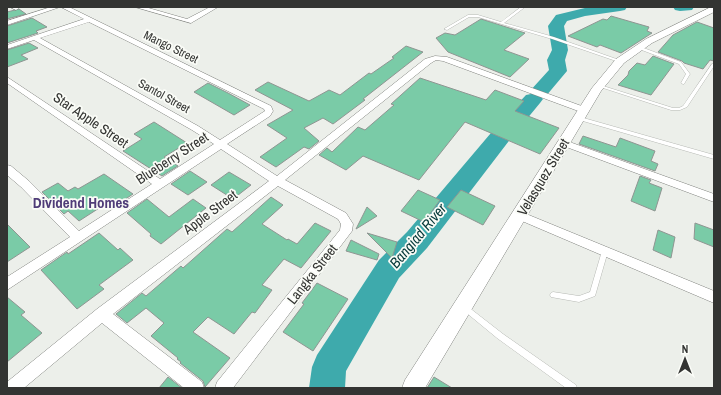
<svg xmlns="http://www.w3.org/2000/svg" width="721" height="395" font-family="'Archivo Narrow',sans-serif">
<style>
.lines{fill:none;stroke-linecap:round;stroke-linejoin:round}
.river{fill:#3eaaac;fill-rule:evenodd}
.building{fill:#7acba7;stroke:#8f9592}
.lane-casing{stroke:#81837f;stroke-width:0.5}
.street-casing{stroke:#81837f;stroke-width:1}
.secondary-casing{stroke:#81837f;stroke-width:1}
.lane{fill:#fff;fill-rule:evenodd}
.street{fill:#fff;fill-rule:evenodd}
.secondary{fill:#fff;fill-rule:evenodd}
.labels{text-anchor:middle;stroke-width:3.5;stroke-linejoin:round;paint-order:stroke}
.far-street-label{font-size:12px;fill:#333432;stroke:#fafcf7}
.street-label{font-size:14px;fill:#333432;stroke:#fafcf7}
.neighbourhood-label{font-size:15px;font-weight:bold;fill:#4f3c78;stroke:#fafcf7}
.water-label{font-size:15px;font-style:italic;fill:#043839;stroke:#fafcf7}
</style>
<rect width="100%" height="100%" fill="#ecefea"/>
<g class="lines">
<path class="river" d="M627 7 625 10 620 11 585 16 567 21 564 26 568 50 565 60 567 71 546 96 541 97 543 99 540 103 512 137 427 248 399 278 346 371 345 388H309L312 367 317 355 379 260 407 232 496 127 526 95 531 94 529 92 549 70 547 60 552 50 548 26 556 15 589 7Z
M673 7H694L692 10 680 11 675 10Z"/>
</g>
<path class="building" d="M19 9 26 14 7 19V12Z
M611 16 649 27 647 31 652 33 621 53 600 45 597 47 568 36 603 19 607 20Z
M32 18 47 27 36 31 38 33 7 43V26Z
M481 19 525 33 504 50 529 59 510 77 448 52 436 38 445 33 455 35Z
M697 22 714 28V61L710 60 703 69 684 63 682 61 658 52 673 35Z
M29 43 38 48 21 55 28 59 7 67V50Z
M406 46 423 52 363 99 365 100 333 124 323 118 304 128 319 141 309 149 304 147 276 167 260 157 287 138 267 125 293 110 255 90 268 82 309 101 329 90 340 95 369 73 371 74 394 58 392 57Z
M653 56 674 64 651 95 618 85 628 75 629 71 637 63 645 65Z
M420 78 486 100 495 90 524 101 515 111 559 128 540 154 465 122 419 180 363 156 346 170 319 155 327 148 332 152 358 127 365 130 394 105 391 104Z
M208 83 228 93 250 105 234 115 194 92Z
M154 122 187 143 164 157 178 166 162 176 123 151 142 139 134 134Z
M583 136 616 147 620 138 655 151 651 161 658 164 655 171 579 144Z
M190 171 207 182 188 195 171 184Z
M229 172 251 185 233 199 211 185Z
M104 174 133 194 118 204 116 203 111 206 107 203 79 221 68 211 64 214 42 192 58 183 68 191 75 187 78 189Z
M640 176 651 180 649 183 662 188 655 211 631 201Z
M418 190 440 200 424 222 401 211Z
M461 190 495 206 483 225 447 207Z
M271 197 283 205 262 224 287 240 288 239 297 244 315 223 331 231 301 268 284 259 262 285 272 290 255 313 252 312 234 334 208 317 193 332 230 358 205 387 203 381 180 363 181 362 177 359 178 358 151 336 164 323 146 308 127 323 116 314 142 293 146 296 181 266 183 268 227 229 232 232Z
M147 199 169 217 193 199 206 208 161 244 150 236 151 234 127 213Z
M367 207 377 216 356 229Z
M695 223 714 230V247L694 239Z
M7 224 30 247 7 262Z
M658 230 675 237 671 258 653 250Z
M99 233 118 250 120 248 133 260 99 285 104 289 77 309 41 270 67 252 68 254Z
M367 233 397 242 392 258Z
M351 240 379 254 377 260 346 251Z
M317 283 348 299 313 351 283 332 304 304 302 303Z
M7 297 25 312 21 315 42 333 7 362Z
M168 377 182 388H159Z
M434 377 452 388H427Z"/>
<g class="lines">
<defs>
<path id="lane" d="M521 7H525L504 23 554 37 622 61 619 62 552 39 478 17H469L447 30 444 29 468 15H478L501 22Z
M639 47H641L681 62 690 74 684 84H683L681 83 686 74 679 64 639 49Z
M712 64H714V66L687 107 680 110H671L597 86 598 85H600L673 108H679L683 106Z
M576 117H580L714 155V159L576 119Z
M605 248 607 249 608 251 595 296 579 302 551 297 550 295 551 293 553 292 579 296 590 292 602 251 603 249Z
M465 305 467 306 503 334 576 385 577 388H566L497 338 463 310 462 308 463 306Z"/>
<path id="street" d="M10 7H18L19 8 16 10Z
M51 7H60L7 25V21Z
M61 7H69L271 106 273 111 270 116 227 144 277 176 425 59 435 56 447 57 587 108 588 110 584 113 581 112 443 61 436 60 431 63 285 180 346 213 353 224 352 231 233 388H215L217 382 340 230 341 224 338 219 278 186 113 314 202 382 204 388H184L102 323 24 388H7V382L97 309 269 181 221 149 7 290V277L70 237 21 187 7 175V165L11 166 29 181 79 231 152 184 7 83V77L160 179 214 144 192 130 34 40 7 49V45L84 19ZM89 22 264 109 265 111 220 140 198 126 40 38Z
M135 7H145L187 19 210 7H218L191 23Z
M564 140 714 194V202L561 145 559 143 561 141Z
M519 211 714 291V303L515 218 513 215 515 212Z"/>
<path id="secondary" d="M711 7H714V12L652 43 624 63 601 91 425 388H402L405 380 592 88 616 59 646 39Z"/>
</defs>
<use href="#lane" class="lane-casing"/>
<use href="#street" class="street-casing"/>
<use href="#secondary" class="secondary-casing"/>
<use href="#lane" class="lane"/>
<use href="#street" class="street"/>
<use href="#secondary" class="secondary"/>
</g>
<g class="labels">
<g class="far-street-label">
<text transform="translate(171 47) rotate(26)" y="4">Mango Street</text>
<text transform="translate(164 96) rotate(29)" y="4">Santol Street</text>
</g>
<g class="street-label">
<text transform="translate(91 120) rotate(34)" y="5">Star Apple Street</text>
<text transform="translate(172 158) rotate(-33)" y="5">Blueberry Street</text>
<text transform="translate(543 177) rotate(-59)" y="5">Velasquez Street</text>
<text transform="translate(210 212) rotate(-37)" y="5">Apple Street</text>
<text transform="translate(312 274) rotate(-52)" y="5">Langka Street</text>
</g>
<g class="neighbourhood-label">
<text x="81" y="208">Dividend Homes</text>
</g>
<g class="water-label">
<text transform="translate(418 236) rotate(-50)" y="5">Bangiad River</text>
</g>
</g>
<rect width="721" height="395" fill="none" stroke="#333432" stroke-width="16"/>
<g transform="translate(685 359)" stroke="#fafcf7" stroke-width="3" paint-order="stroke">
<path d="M0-3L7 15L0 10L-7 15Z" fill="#333432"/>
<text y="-6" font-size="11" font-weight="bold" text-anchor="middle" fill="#333432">N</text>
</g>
</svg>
